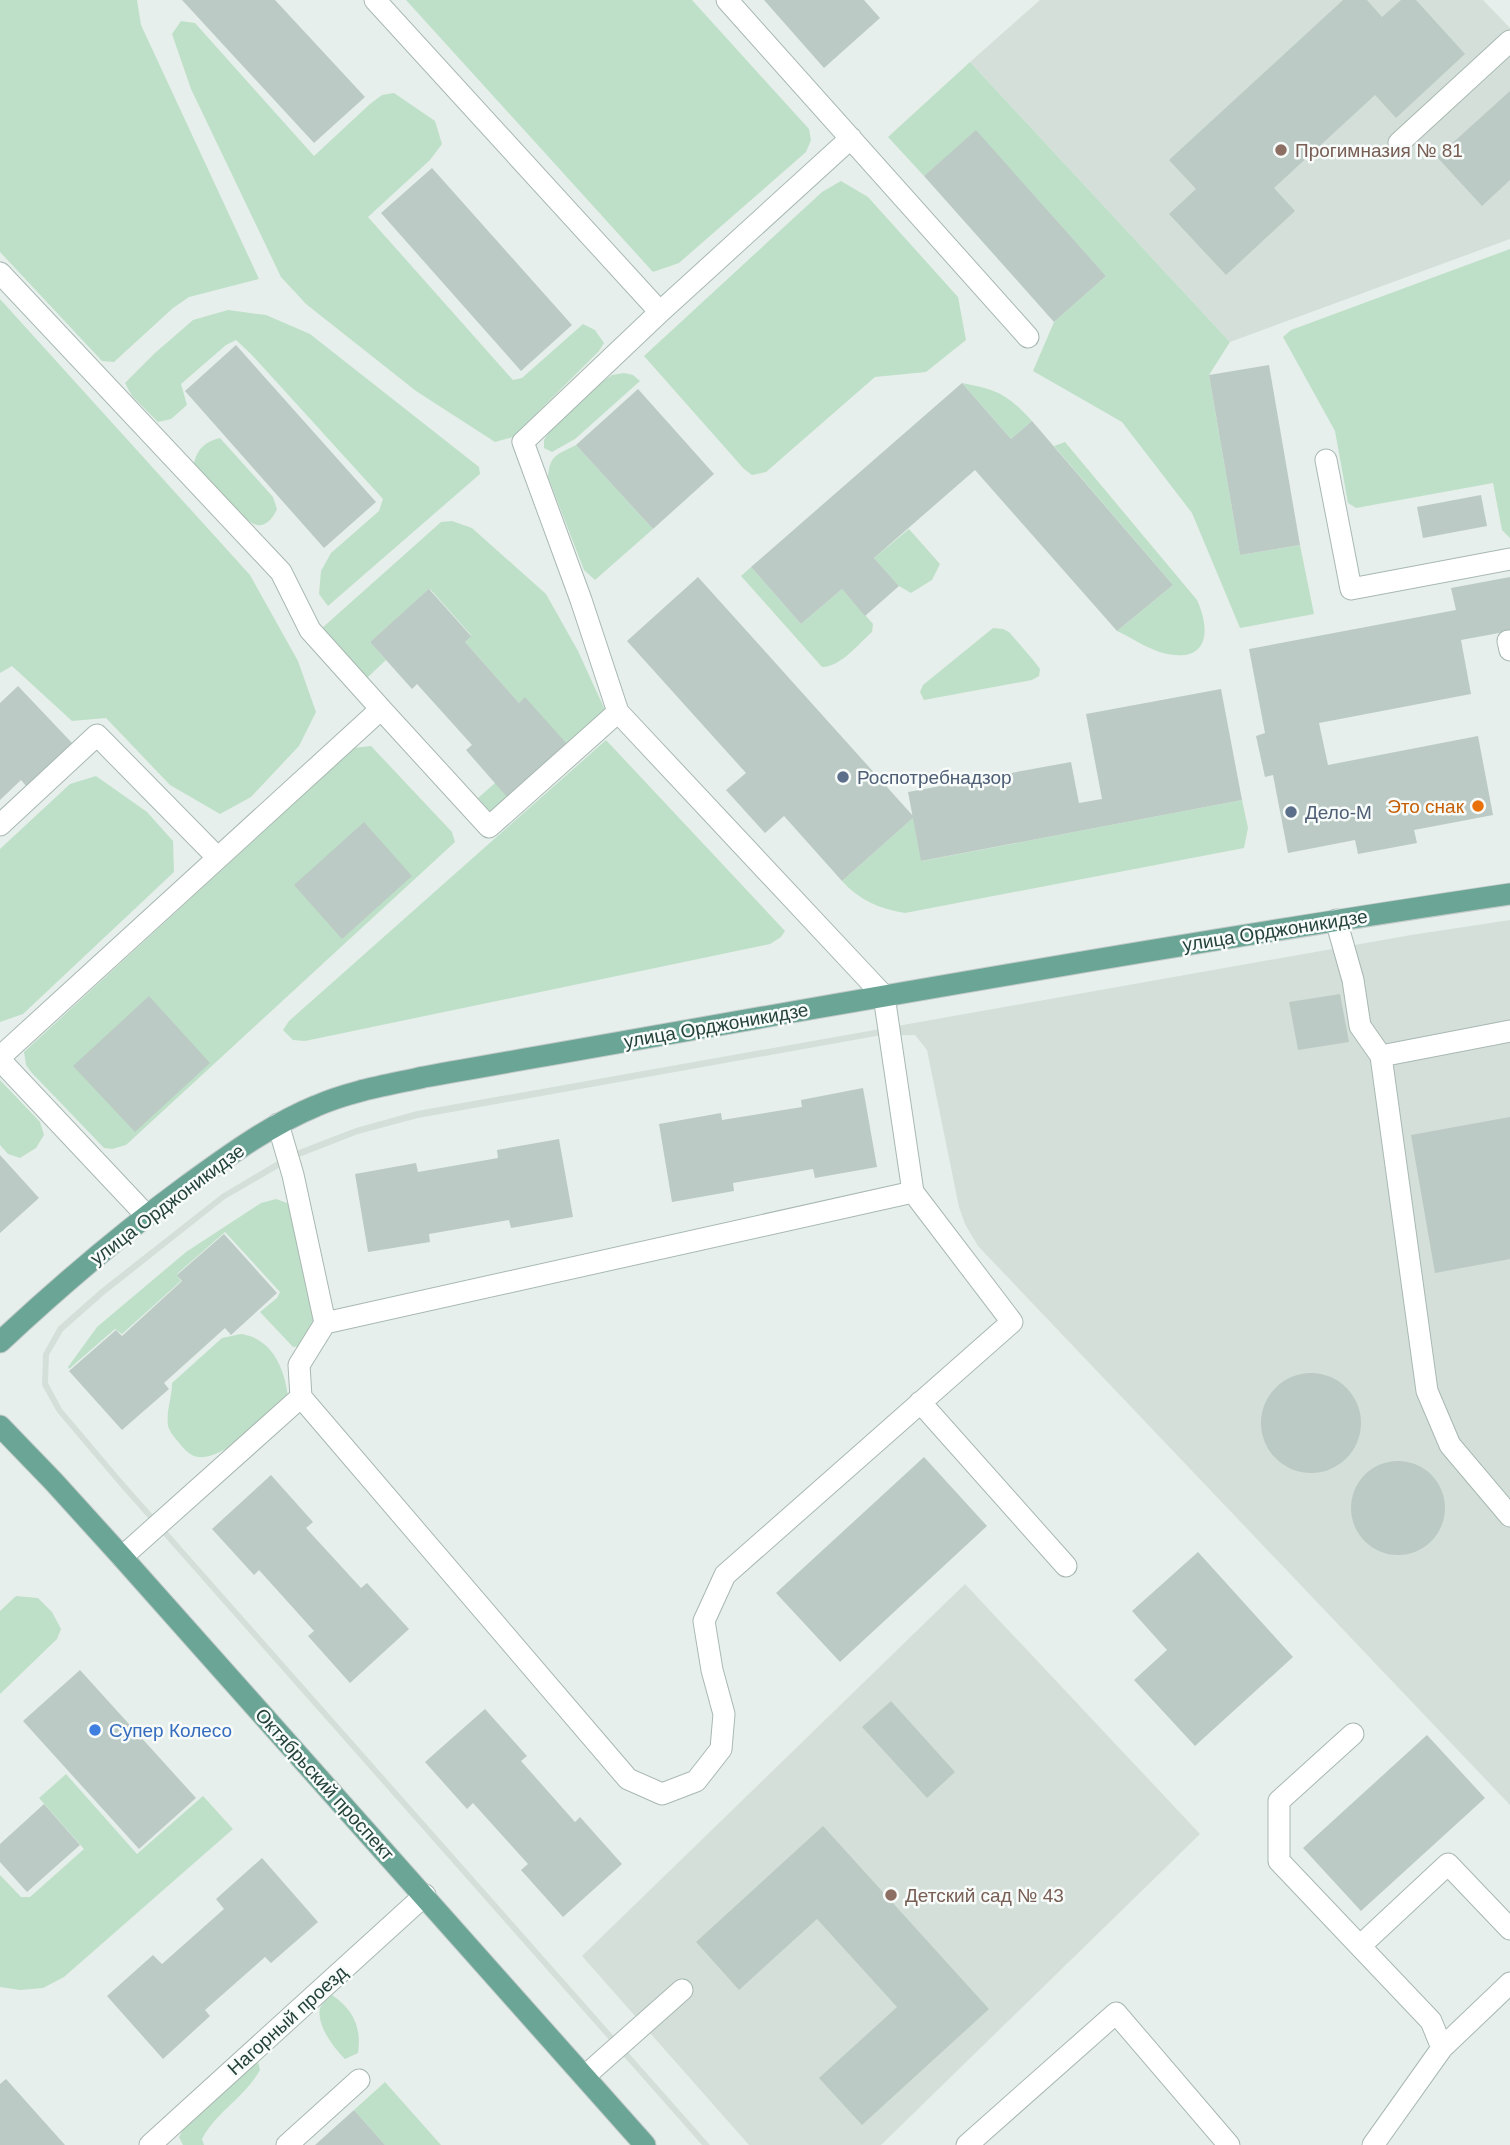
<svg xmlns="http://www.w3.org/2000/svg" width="1510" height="2145" font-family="Helvetica,sans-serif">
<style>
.built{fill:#d4dfda}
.green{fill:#bfe0c8}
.building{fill:#bbcac4}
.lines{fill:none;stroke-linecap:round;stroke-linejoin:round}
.minor-casing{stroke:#a8b8b2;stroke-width:23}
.major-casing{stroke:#c2cac8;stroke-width:23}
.minor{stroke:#fff;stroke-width:21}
.major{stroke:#6aa596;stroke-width:21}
.education-dot{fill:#8d6e63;stroke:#f7fbf9;stroke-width:2.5}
.service-dot{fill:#5c6f8a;stroke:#f7fbf9;stroke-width:2.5}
.food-dot{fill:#e8710a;stroke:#f7fbf9;stroke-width:2.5}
.shop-dot{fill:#3f7fe0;stroke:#f7fbf9;stroke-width:2.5}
.labels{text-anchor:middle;stroke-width:5;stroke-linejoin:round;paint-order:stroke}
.education-label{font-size:19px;fill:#785e54;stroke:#f7fbf9;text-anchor:start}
.service-label{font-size:19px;fill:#4e5e75;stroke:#f7fbf9;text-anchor:start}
.food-label{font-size:19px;fill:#c56008;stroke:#f7fbf9;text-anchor:end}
.street-label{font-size:19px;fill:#24423a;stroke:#f7fbf9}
.shop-label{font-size:19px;fill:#366cbe;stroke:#f7fbf9;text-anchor:start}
</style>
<rect width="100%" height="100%" fill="#e6efeb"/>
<path class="built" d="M1040 0H1483L1510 28V239L1230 342 970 62Z
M1510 920V1805L978 1246 965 1224 959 1207 927 1050 915 1035 876 1036 418 1118 358 1134 294 1159 225 1199 105 1294 63 1331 49 1355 48 1383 62 1409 123 1481 710 2145H702L118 1484 57 1412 42 1385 43 1354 58 1327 101 1289 222 1194 291 1153 356 1128 417 1111 1411 935Z
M965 1584 1200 1834 881 2145H749L582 1956Z"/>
<path class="green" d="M0 0H137L141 25 259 279 189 297 173 308 114 362 102 361 0 252Z
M406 0H692L809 129 811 140 806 152 679 263 653 272Z
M181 21 195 23 314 156 370 104 382 95 394 93 435 121 442 144 430 160 368 217 513 380 522 378 583 324 595 330 604 343 599 351 513 437 495 442 416 391 306 304 281 277 191 89 172 34Z
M970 62 1230 342 1209 375 1240 555 1300 545 1314 614 1240 628 1192 513 1122 422 1033 371 1054 322 1106 276 976 131 924 176 888 137Z
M841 181 868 197 958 297 966 340 926 372 875 377 766 472 752 475 744 469 644 356 822 192Z
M1510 249V538L1502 530 1493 483 1356 508 1348 503 1335 431 1283 337 1291 330Z
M0 299 250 575 298 661 316 712 299 746 251 797 220 814 170 785 106 718 72 721 12 666 0 673Z
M228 310 266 315 310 334 479 467 480 474 328 606 319 594 321 571 331 553 379 511 383 499 252 355 236 340 226 345 181 384 187 405 171 419 158 422 132 396 125 383 155 353 193 320Z
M624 373 633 375 640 381 575 439 552 452 544 448V440L553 426 601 383 612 375Z
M962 383C998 390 1007 394 1032 421L1011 439Z
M220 438 273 497 277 509C274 516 267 527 257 525 243 523 206 476 194 463 198 448 205 442 220 438Z
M1065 442 1197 600C1212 633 1207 664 1163 653 1148 649 1132 638 1117 631L1173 585 1054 446Z
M576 445 653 529 595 580 584 570 548 477C550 454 557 455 576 445Z
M452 521 472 528 546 594 578 651 605 710 495 817 478 798 495 783 525 698 519 703 465 642 471 635 430 589 370 642 386 660 367 678 321 629 441 522Z
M909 529 940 564 932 580 911 593 899 586 874 558Z
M751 567 801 624 842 589 873 624 872 632C858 644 841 667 822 667L741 576Z
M993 628 1003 629 1009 632 1034 661 1040 669 1039 676 1032 680 924 700 920 692 923 685Z
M606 740 785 931 781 937 770 944 305 1041 293 1040 283 1030 289 1021Z
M371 746 452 832 455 842 126 1145 112 1149 104 1148 31 1072 26 1065 24 1052 354 748Z
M96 776 147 812 173 841 174 872 23 1014 0 1022V849L70 784Z
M1242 800 1248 828 1244 848 905 913C880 909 859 900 842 881L914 817 922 861Z
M0 1080 40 1122 44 1135 36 1148 20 1158 8 1154 0 1145Z
M276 1199 287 1203 292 1211 317 1318 300 1346 293 1347 260 1312 277 1298 280 1292 225 1232 177 1274 181 1281 122 1334 115 1329 69 1369 68 1367 97 1327 186 1252 261 1203Z
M241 1334C272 1338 285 1369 288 1397 268 1415 226 1460 198 1457 190 1456 184 1449 180 1444 176 1439 170 1433 168 1426 166 1410 172 1398 172 1383L222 1338Z
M16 1596 38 1598 52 1612 61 1629 57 1639 0 1694V1611Z
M66 1774 137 1854 203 1796 233 1829 64 1977 43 1988 20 1990 0 1987V1875L21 1897H30L84 1849 39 1798Z
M332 1995C353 2009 362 2028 358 2053L345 2059C334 2048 316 2025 320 2008 322 2003 328 1999 332 1995Z
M258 2061 260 2070C245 2097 216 2112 202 2139L204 2145H183L179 2137 184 2128Z
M385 2082 441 2145H385L354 2110Z"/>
<path class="building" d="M182 0H275L365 97 314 143Z
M764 0H864L880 18 824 68Z
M1343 0H1367L1382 17 1401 0H1416L1465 54 1396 118 1375 95 1274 188 1295 211 1226 275 1169 214 1196 189 1169 160Z
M1510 91V180L1482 206 1437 157Z
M976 130 1106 276 1054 322 924 176Z
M432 168 572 325 521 371 381 213Z
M236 345 376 502 324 548 185 391Z
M1269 365 1300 545 1240 555 1209 375Z
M962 383 1011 439 1032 421 1173 585 1117 631 975 470 874 558 899 586 865 616 842 589 801 624 751 567Z
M638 389 714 474 653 529 576 445Z
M1481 495 1487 526 1423 538 1417 507Z
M698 577 914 817 842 881 784 816 765 833 726 790 746 773 627 641Z
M1510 577V631L1461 640 1471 694 1319 723 1328 765 1478 736 1493 815 1414 830 1417 843 1358 854 1355 840 1288 853 1273 775 1265 777 1256 736 1265 733 1249 649 1456 610 1451 588Z
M429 589 471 636 465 642 519 703 525 697 567 744 507 797 466 750 472 745 417 684 412 689 370 642Z
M18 686 73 744 27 787 21 780 0 800V703Z
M1221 689 1242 800 921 861 908 792 1071 762 1079 803 1102 799 1086 714Z
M364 822 412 876 342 939 294 885Z
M1340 994 1349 1042 1298 1050 1289 1002Z
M149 996 210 1063 135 1132 73 1066Z
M863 1088 877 1167 815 1178 813 1169 733 1183 734 1191 672 1202 659 1124 721 1113 722 1120 802 1107 801 1100Z
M1510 1117V1259L1435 1273 1411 1135Z
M559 1139 573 1217 511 1228 509 1220 429 1234 430 1242 368 1252 355 1174 416 1163 418 1172 498 1158 497 1150Z
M0 1155 39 1198 0 1233Z
M224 1234 277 1293 231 1335 225 1328 164 1383 169 1389 122 1430 69 1371 116 1330 122 1336 182 1281 177 1275Z
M1261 1423a50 50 0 1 1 100 0a50 50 0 1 1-100 0Z
M924 1457 987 1526 840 1662 776 1593Z
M1351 1508a47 47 0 1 1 94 0a47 47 0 1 1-94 0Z
M271 1475 313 1522 306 1528 361 1588 367 1583 409 1629 350 1683 308 1636 314 1631 259 1570 254 1575 212 1529Z
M1198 1552 1293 1657 1195 1746 1134 1680 1167 1650 1132 1611Z
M80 1670 196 1798 139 1849 23 1721Z
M891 1701 955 1772 927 1798 862 1727Z
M485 1709 527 1756 521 1761 575 1822 580 1817 622 1864 563 1917 521 1870 528 1864 473 1803 467 1809 425 1762Z
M1427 1735 1485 1798 1361 1911 1303 1848Z
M44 1804 80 1845 27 1892 0 1862V1844Z
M823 1826 989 2009 862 2125 819 2078 897 2007 817 1919 739 1990 696 1942Z
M262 1858 318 1922 271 1963 265 1957 205 2010 210 2016 163 2059 107 1996 153 1955 162 1964 224 1909 216 1899Z
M6 2079 65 2145H0V2084Z
M354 2110 385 2145H315Z"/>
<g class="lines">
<defs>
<path id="minor" d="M375 0 660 312
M727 0 1028 337
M851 138 660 312 523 442 581 600 618 712 884 996 913 1192 1012 1322 725 1575 704 1621 712 1670 724 1714 721 1749 696 1781 662 1794 628 1779 301 1397 299 1365 325 1323 913 1192
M1399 143 1510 41
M0 273 281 572 310 630 381 709
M1326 460 1351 589 1510 559
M1510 641H1508L1510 650
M0 825 97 735 217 857
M1336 920 1353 980 1360 1026 1381 1056 1427 1391 1450 1445 1510 1516
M1381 1056 1510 1031
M0 1057 381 709 489 827 618 712
M0 1060 146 1215
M278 1124 293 1175 325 1323
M920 1402 1066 1566
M122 1557 301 1397
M1353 1734 1279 1801V1861L1431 2021 1442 2048 1373 2145
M1360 1946 1448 1864 1510 1929
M1442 2048 1510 1983
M585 2076 682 1990
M150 2145 425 1895
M287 2145 359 2080
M967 2145 1116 2013 1229 2145"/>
<path id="major" d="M0 1342C60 1286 122 1233 189 1184 229 1155 270 1125 316 1106 350 1091 388 1085 424 1077 786 1013 1147 948 1510 894
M0 1426 54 1482 122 1557 645 2145"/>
</defs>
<use href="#minor" class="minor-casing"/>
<use href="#major" class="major-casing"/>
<use href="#minor" class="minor"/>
<use href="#major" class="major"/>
</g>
<g class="education-dot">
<circle cx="1281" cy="150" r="7"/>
<circle cx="891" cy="1895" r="7"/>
</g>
<g class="service-dot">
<circle cx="843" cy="777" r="7"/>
<circle cx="1291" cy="812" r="7"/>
</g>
<circle class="food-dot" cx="1478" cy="806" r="7"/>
<circle class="shop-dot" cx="95" cy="1730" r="7"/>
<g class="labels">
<g class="education-label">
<text x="1295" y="157">Прогимназия № 81</text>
<text x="905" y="1902">Детский сад № 43</text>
</g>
<g class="service-label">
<text x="857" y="784">Роспотребнадзор</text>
<text x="1305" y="819">Дело-М</text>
</g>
<g class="food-label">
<text x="1464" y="813">Это снак</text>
</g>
<g class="street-label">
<text transform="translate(1275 930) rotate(-9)" y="7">улица Орджоникидзе</text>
<text transform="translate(716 1025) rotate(-10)" y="7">улица Орджоникидзе</text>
<text transform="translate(167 1204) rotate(-37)" y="7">улица Орджоникидзе</text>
<text transform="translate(325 1784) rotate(48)" y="7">Октябрьский проспект</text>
<text transform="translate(287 2020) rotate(-42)" y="7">Нагорный проезд</text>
</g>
<g class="shop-label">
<text x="109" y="1737">Супер Колесо</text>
</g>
</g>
</svg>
